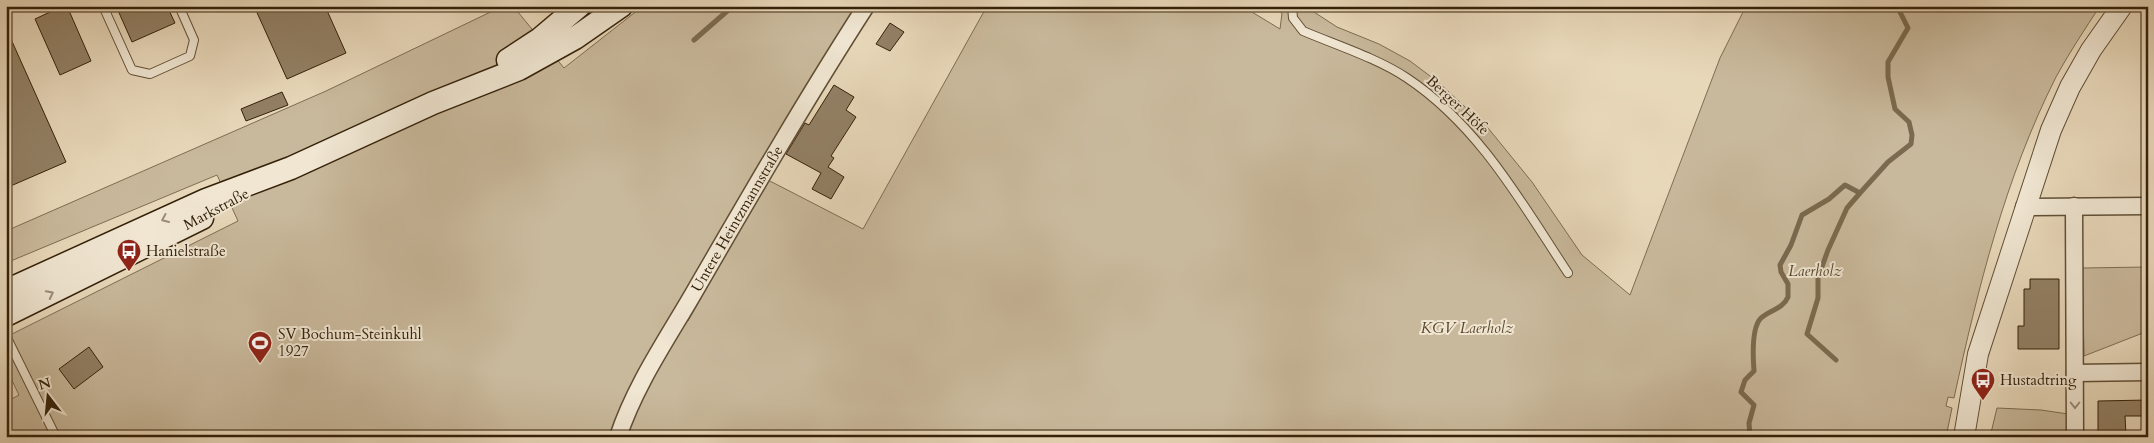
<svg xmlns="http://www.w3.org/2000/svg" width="2154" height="443" font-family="Cardo,serif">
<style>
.green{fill:#c9b99c;stroke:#7e6d52}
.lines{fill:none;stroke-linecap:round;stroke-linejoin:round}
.stream{stroke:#7b6a4f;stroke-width:5}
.building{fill:#928065;stroke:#342109}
.service-casing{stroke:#614f35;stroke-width:10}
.minor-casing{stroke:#614f35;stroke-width:19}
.tertiary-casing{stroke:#614f35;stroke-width:22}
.secondary-casing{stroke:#342109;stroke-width:25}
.service{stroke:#f0e6d2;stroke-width:8}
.minor{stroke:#f0e6d2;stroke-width:16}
.tertiary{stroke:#f0e6d2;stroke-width:20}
.secondary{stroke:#f0e6d2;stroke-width:22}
.oneway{stroke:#9b8d78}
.labels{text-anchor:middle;stroke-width:4;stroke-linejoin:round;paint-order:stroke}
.street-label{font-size:15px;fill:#342109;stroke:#f0e6d2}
.poi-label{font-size:15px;fill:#342109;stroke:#f0e6d2;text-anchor:start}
.park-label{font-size:15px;font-style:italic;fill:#59472e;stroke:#f0e6d2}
</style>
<rect width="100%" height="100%" fill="#e8d8ba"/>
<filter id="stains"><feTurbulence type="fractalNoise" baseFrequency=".004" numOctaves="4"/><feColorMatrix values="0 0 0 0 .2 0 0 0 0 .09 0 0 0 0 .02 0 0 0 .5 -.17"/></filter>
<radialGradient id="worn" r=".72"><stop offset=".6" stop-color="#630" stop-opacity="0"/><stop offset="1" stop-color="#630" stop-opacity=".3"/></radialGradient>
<path class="green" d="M503 6H513L564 68 643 6H859L676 310 688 321 768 180 863 229 987 6H1242L1280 29 1282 13 1270 6H1312L1311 10 1337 27 1379 44 1410 61 1438 82 1488 128 1532 182 1582 255 1630 295 1720 58 1746 6H2100C2085 29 2069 53 2056 77 2005 178 1978 288 1954 398L1948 397 1946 406 1952 408 1946 437H6V402L19 395 6 368V337L238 221 217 175 6 263V231L326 91Z
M2148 267V331L2084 356 2082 268Z
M1997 408 2041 410 2068 414V437H1990Z"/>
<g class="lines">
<path class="stream" d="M694 40 733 6
M1836 360 1807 334 1818 298V278L1828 250 1847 208 1860 193
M1750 437 1749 423 1754 405 1741 392 1745 380 1754 371C1753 358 1751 328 1761 318 1770 310 1783 309 1788 297V284L1781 272 1780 265 1791 245 1802 215 1829 199 1845 185 1860 193 1888 162 1911 144 1912 135 1909 122 1895 109 1888 77V62L1908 28 1897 6"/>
</g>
<path class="building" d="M63 6H67L91 61 60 75 35 19Z
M116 6H167L175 23 132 42Z
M254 6H325L346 53 287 79Z
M890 23 904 32 890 51 876 44Z
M6 28 66 162 6 188Z
M834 85 854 97 846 110 856 117 831 156 834 158 828 167 844 177 831 199 812 189 821 173 786 154 805 123 809 125Z
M282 92 288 105 246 121 241 109Z
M2030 279H2059V349H2018V326H2024V289H2030Z
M89 347 103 367 74 389 59 369Z
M2148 400V413H2144V416H2125L2126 435 2098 437V401Z"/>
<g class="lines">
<defs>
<path id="service" d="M103 6 132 70 150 74 190 56 194 40 179 6
M1292 6 1293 18 1303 31C1336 45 1377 58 1407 78 1479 126 1521 202 1568 273
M6 336 56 437"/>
<g id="minor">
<path d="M2074 206 2075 437"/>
<path d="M2024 207 2148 206"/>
<path d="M2075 373 2148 372"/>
<path id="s1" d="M618 437C636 383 668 338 696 289 751 194 806 99 866 6"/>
</g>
<path id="tertiary" d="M1964 437 1978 354 2051 130 2070 87 2091 50 2122 6"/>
<path id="secondary" d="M508 60 540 39 579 6
M6 291 206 200 291 168 433 103 519 69 575 38 621 6
M6 315 202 218"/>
</defs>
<use href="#service" class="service-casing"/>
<use href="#minor" class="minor-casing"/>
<use href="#tertiary" class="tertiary-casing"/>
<use href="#secondary" class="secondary-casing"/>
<use href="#service" class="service"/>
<use href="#minor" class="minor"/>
<use href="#tertiary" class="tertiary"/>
<use href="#secondary" class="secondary"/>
</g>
<defs><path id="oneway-chevron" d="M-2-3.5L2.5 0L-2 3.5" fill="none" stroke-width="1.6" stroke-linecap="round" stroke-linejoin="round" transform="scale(1.25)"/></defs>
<g class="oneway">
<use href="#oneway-chevron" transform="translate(165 219) rotate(156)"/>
<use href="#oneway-chevron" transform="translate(50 294) rotate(-27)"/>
<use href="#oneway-chevron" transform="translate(2075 405) rotate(90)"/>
</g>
<defs>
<symbol id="bus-pin" viewBox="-11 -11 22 30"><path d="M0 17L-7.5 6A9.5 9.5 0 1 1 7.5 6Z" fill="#8f2418" stroke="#f0e6d2"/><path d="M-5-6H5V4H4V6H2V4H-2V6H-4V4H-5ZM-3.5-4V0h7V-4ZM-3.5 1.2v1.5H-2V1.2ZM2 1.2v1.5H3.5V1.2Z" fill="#fff"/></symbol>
<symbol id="stadium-pin" viewBox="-11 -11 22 30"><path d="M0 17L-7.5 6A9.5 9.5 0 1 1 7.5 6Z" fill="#8f2418" stroke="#f0e6d2"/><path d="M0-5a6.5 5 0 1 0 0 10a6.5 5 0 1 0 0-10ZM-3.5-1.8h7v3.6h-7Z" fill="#fff"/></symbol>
</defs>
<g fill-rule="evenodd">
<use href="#bus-pin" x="115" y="237" width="28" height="38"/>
<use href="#stadium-pin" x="246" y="329" width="28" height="38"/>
<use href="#bus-pin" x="1969" y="366" width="28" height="38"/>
</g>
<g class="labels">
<g class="street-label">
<text transform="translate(1458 105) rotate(43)" y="5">Berger Höfe</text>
<text transform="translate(216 209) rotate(-28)" y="5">Markstraße</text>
<text dy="5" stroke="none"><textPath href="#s1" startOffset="249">Untere Heintzmannstraße</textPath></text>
</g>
<g class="poi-label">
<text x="146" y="256">Hanielstraße</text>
<text x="278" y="339">SV Bochum-Steinkuhl<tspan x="278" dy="17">1927</tspan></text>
<text x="2000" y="385">Hustadtring</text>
</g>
<g class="park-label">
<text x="1815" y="276">Laerholz</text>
<text x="1467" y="333">KGV Laerholz</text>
</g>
</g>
<rect width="2154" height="443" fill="none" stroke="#e8d8ba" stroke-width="25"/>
<rect x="8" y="8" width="2139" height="428" fill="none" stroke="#342109" stroke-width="2.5"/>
<rect x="12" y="12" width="2129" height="418" fill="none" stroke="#342109"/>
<g transform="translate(48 396) rotate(344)" stroke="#f0e6d2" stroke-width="4" paint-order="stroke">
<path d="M0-4L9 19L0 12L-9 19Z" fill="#342109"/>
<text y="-8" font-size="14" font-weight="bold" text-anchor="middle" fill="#342109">N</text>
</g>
<rect width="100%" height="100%" filter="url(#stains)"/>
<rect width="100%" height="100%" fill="url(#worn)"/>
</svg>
